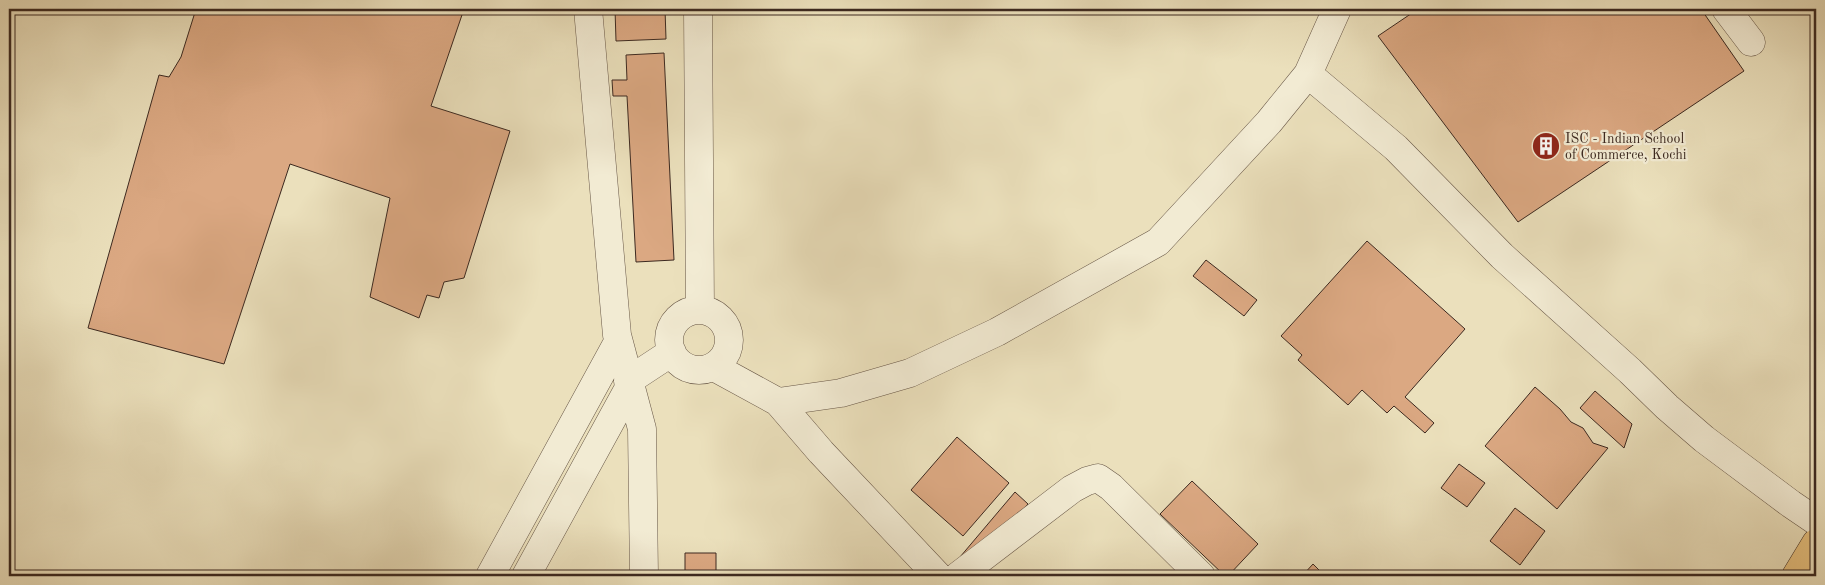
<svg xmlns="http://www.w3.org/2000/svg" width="1825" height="585" font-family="'Old Standard TT',serif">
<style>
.building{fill:#dba882;stroke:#3c2920}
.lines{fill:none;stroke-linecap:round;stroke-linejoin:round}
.minor-casing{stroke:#685747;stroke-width:29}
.major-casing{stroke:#3c2920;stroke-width:29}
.minor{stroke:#f2ebd3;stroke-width:28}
.major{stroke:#e6c07e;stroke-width:28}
.labels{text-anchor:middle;stroke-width:4.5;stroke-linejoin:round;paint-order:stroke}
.poi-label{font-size:14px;fill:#3c2920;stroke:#f2ebd3;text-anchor:start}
</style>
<rect width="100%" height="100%" fill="#ebe0bc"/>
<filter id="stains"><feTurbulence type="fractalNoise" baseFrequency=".004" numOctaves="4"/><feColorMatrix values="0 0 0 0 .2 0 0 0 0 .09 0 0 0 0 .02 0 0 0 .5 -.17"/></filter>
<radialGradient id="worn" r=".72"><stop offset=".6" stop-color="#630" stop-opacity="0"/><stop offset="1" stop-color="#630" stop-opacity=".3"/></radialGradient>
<path class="building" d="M196 9H464L431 106 510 131 464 278 444 282 439 298 427 295 419 318 370 297 390 198 290 164 224 364 88 328 159 75 169 77 181 57Z
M615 9H665L666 39 616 41Z
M1418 9H1701L1744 71 1518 222 1378 36Z
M664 53 674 260 636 262 627 96H613L612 80H627L626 55Z
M1367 241 1465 329 1405 397 1434 423 1425 433 1394 406 1387 413 1362 390 1348 405 1298 360 1302 355 1281 336Z
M1206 260 1257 300 1244 316 1193 276Z
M1535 387 1560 409 1571 422 1583 428 1593 443 1608 448 1557 509 1485 446Z
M1595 391 1632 424 1624 448 1580 408Z
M957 437 1009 483 963 536 911 490Z
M1459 464 1485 483 1467 507 1441 488Z
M1192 481 1258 544 1228 576H1225L1160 514Z
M1015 492 1028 504 973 568 960 557Z
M1515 508 1545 531 1520 565 1490 541Z
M685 553H716V576H685Z
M1313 564 1325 576H1302Z"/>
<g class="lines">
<defs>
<path id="minor" d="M588 9 617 335 642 429 644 576
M698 9 700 310
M1337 9 1308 74 1396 148 1502 256 1630 371 1667 407 1704 439 1791 504 1816 521
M1726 9 1751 42
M669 340a30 30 0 1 1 60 0a30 30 0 1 1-60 0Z
M714 367 778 402 841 393 910 373 997 332 1158 242 1269 122 1308 74
M628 381 672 352
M778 402 821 452 938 576
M490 576 618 342
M526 576 630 386
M958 576 1072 489 1087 481 1098 478 1111 487 1201 576"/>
<path id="major" d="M1796 576 1816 543"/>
</defs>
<use href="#minor" class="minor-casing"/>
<use href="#major" class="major-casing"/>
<use href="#minor" class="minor"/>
<use href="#major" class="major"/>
</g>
<defs>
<symbol id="building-disc" viewBox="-11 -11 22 22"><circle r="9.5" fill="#8f2418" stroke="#f2ebd3"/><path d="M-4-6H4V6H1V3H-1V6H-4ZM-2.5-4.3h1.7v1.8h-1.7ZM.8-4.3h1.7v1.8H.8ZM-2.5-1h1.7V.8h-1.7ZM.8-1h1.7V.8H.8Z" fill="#fff"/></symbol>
</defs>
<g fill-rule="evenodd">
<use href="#building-disc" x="1530" y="130" width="32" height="32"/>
</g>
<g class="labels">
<g class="poi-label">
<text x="1565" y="143">ISC - Indian School<tspan x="1565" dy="16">of Commerce, Kochi</tspan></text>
</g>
</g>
<rect width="1825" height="585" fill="none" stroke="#ebe0bc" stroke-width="30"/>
<rect x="10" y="10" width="1805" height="565" fill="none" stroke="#3c2920" stroke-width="2.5"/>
<rect x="15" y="15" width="1795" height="555" fill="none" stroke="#3c2920"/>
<rect width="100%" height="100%" filter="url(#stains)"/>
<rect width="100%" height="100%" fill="url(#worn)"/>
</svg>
